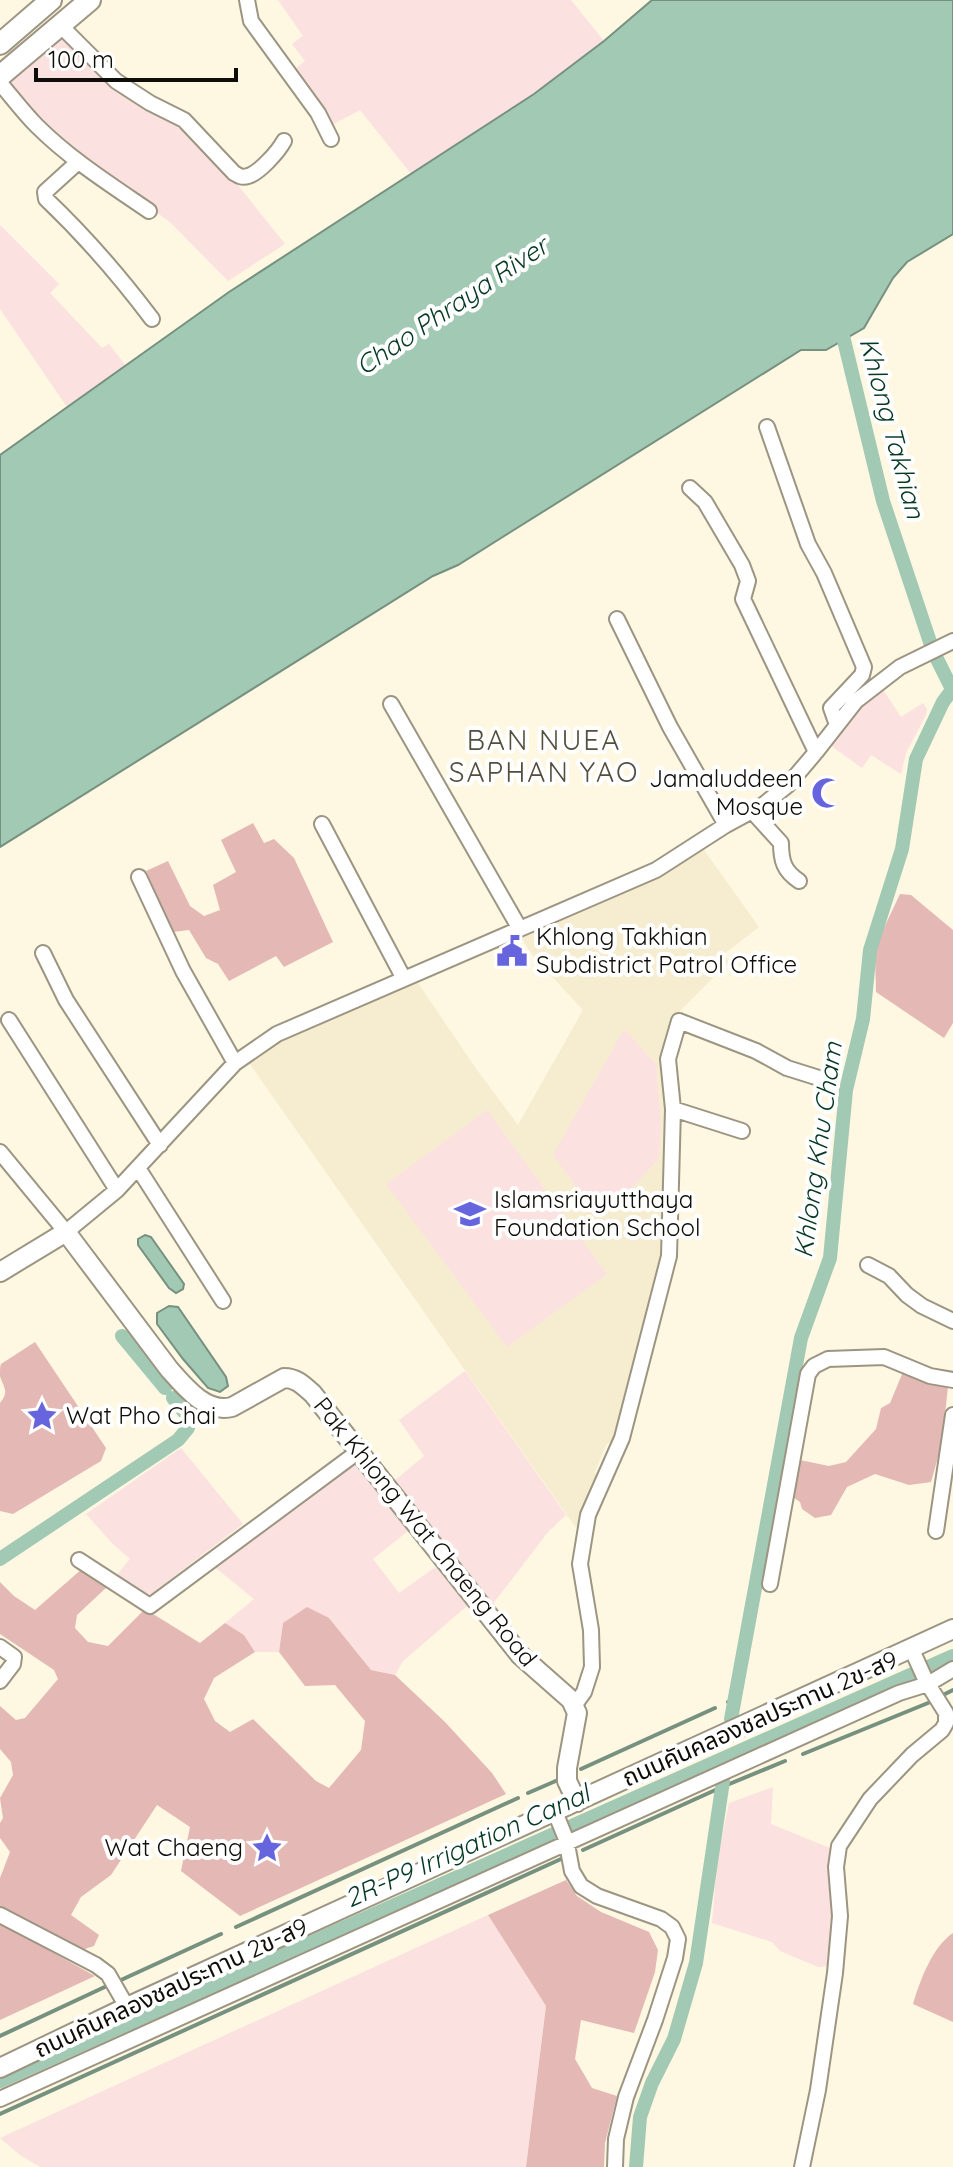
<svg xmlns="http://www.w3.org/2000/svg" width="953" height="2167" font-family="Quicksand,'Noto Sans Thai',sans-serif">
<style>
.built{fill:#f6edd0}
.green{fill:#fbe1df}
.forest{fill:#e4b8b5}
.water{fill:#a2c9b3;stroke:#76917f;stroke-width:2}
.lines{fill:none;stroke-linecap:round;stroke-linejoin:round}
.stream{stroke:#76917f;stroke-width:4}
.canal{stroke:#a2c9b3;stroke-width:14}
.minor-casing{stroke:#9c9582;stroke-width:18}
.tertiary-casing{stroke:#9c9582;stroke-width:22}
.secondary-casing{stroke:#9c9582;stroke-width:24}
.minor{stroke:#fff;stroke-width:14}
.tertiary{stroke:#fff;stroke-width:18}
.secondary{stroke:#fff;stroke-width:20}
.labels{text-anchor:middle;stroke-width:8;stroke-linejoin:round;paint-order:stroke}
.poi-label{font-size:24px;fill:#0f0d07;stroke:#fff;text-anchor:start}
.street-label{font-size:24px;fill:#0f0d07;stroke:#fff}
.water-label{font-size:26px;font-style:italic;fill:#053924;stroke:#fff}
.quarter-label{font-size:28px;letter-spacing:2px;fill:#544e3d;stroke:#fff}
</style>
<rect width="100%" height="100%" fill="#fef7e2"/>
<path class="built" d="M704 850 759 927 724 954 729 962 677 1014 663 1063 668 1126 663 1255 616 1438 606 1445 595 1472 598 1479 576 1528 249 1063 281 1042 418 983 477 1070 518 1125 583 1010 533 956 521 938 651 882Z"/>
<path class="green" d="M278 0H571L604 41 534 94 412 175 360 110 332 125 294 70 305 61 292 44 303 36Z
M63 35 179 122 233 179 285 244 228 281 171 223 44 128 6 80Z
M0 225 59 284 50 293 102 348 109 344 126 366 67 407 0 309Z
M882 688 901 717 923 703 927 709 926 715 906 753 901 774 871 755 862 768 830 745 860 706Z
M623 1031H626L656 1064 661 1126 659 1158 631 1189 597 1215 553 1155Z
M487 1110 607 1274 507 1347 386 1184Z
M465 1371 566 1515 548 1532 492 1605 393 1482 424 1456 399 1420Z
M181 1448 243 1524 151 1594H143L116 1576 130 1559 112 1543 86 1514Z
M350 1462 356 1465 409 1530 373 1559 399 1593 437 1566 467 1606 403 1661 395 1675 371 1670 329 1618 283 1623 279 1652H255L244 1635 225 1623 254 1599 212 1565Z
M773 1787 771 1824 830 1848 833 1919 828 1966 818 1967 780 1951 772 1942 712 1923 717 1861 729 1803Z
M488 1915 546 2006 526 2167H40L20 2155 0 2138Z"/>
<path class="forest" d="M253 823 264 843 274 839 294 858 333 942 284 967 276 956 229 981 218 964 206 958 189 930 173 932 146 871 168 861 190 906 204 916 220 910 213 885 236 872 221 840Z
M900 894 911 895 953 930V1023L944 1038 876 992 875 955 882 932Z
M35 1342 106 1448 101 1461 13 1514 0 1511V1403C10 1391 3 1387 0 1376 0 1373 0 1366 1 1364Z
M903 1372 928 1382 948 1386 942 1443 931 1482 909 1485 875 1474 847 1487 831 1515 815 1518 802 1509 800 1502 790 1495 800 1460 829 1466 846 1462 876 1429 881 1408 890 1403Z
M83 1568 108 1586 77 1615 75 1628 88 1642 108 1646 145 1609 200 1643 225 1623 244 1635 255 1652 214 1678 204 1699 215 1721 230 1732 253 1719 316 1781 329 1788 361 1750 365 1721 335 1685 305 1686 279 1652 283 1623 307 1607 329 1618 371 1670 395 1675 445 1722 492 1773 506 1794 240 1916 181 1871 190 1827 157 1805 111 1875 81 1897 71 1915 99 1935 94 1946 82 1950 3 1909 0 1906V1878L10 1852 0 1838V1823L3 1818 0 1798 13 1775 11 1762 0 1749V1706L16 1720 25 1718 58 1679 54 1670 0 1634V1582L14 1596 35 1610Z
M566 1880 577 1896 601 1912 649 1932 658 1950 655 1972 634 2033 581 2020 575 2059 592 2088 617 2096 605 2143 604 2167H526L546 2006 488 1915Z
M0 1923 95 1976 0 2020Z
M953 1933V2022L913 2004C920 1981 932 1947 953 1933Z"/>
<path class="water" d="M652 0H953V234L907 262 893 278 864 328 826 350H801L458 565 433 576 0 847V455L229 292 534 94 604 41Z
M145 1235 151 1237 184 1284 183 1289 176 1293 169 1288 138 1245V1239Z
M169 1306 178 1307 226 1377 228 1386 220 1392 208 1388 183 1359 157 1324V1313Z"/>
<g class="lines">
<path class="stream" d="M945 1694 953 1690
M728 1702 735 1699
M803 1754 928 1703
M581 1769 715 1708
M528 1793 558 1780
M583 1850 722 1787 785 1761
M236 1927 518 1798
M121 1980 221 1934
M0 2036 109 1985
M0 2114 561 1859"/>
<path class="canal" d="M837 323 842 332 883 501 933 651 953 691
M122 1336 165 1388
M0 1559 178 1440 188 1428V1417L173 1398
M731 1719 801 1338 830 1258 846 1090 863 1019 870 950 902 849 916 759 943 702 952 690
M0 2081 953 1656
M636 2167 640 2117 652 2083 674 2039 696 1963 723 1781"/>
<defs>
<path id="minor" d="M247 0 251 21 318 113 331 139
M60 25 116 81 150 103 184 120 234 173C239 176 242 178 248 176 259 173 278 152 284 141
M0 83C12 97 24 113 37 126 70 159 111 185 149 211
M78 162 45 192 46 199C87 238 118 274 152 319
M767 427 808 544 824 573 864 667 862 675 831 708 837 725
M690 488 705 502 742 565 748 581 743 599 816 752
M617 619 670 727 726 825
M391 704 520 929
M752 811 781 843C781 861 784 871 799 881
M322 824 404 979
M139 877 183 971 235 1063
M43 953 66 1000 160 1145
M9 1020 117 1190
M673 1109 742 1131
M0 1152 66 1232 117 1190 235 1063 277 1034 656 870 726 825 763 805 788 785 816 752 856 701 900 667 953 641
M138 1168 223 1301
M868 1265 889 1276 907 1295 922 1306 953 1321
M936 1531 953 1415
M79 1560 150 1606 359 1451
M770 1584 808 1374 814 1366 828 1359 884 1357 930 1376 953 1380
M0 1647 14 1657 13 1664 0 1681
M574 1706 584 1692 592 1667 591 1630 580 1564 588 1515 622 1438 669 1256 673 1109 668 1059 679 1021 756 1051 787 1068 822 1079
M555 1812 566 1839 572 1871 581 1886 597 1896 661 1919 672 1927 678 1939 675 1958 655 2020 626 2097 616 2139 615 2167
M0 1915 96 1965 108 1974 127 2007
M0 2099 899 1693 928 1684 953 1669
M802 2167 818 2090 835 1973 840 1916 836 1867 839 1846 870 1799 912 1755 942 1730 946 1723V1713L926 1681 912 1650"/>
<path id="tertiary" d="M0 1272 66 1232 169 1369C184 1386 206 1414 232 1407L284 1378C297 1378 304 1386 313 1394L520 1655 571 1700 577 1713 567 1768V1781L577 1802
M0 2068 127 2007 953 1629"/>
<path id="secondary" d="M0 44 51 0
M0 76 90 0"/>
</defs>
<use href="#minor" class="minor-casing"/>
<use href="#tertiary" class="tertiary-casing"/>
<use href="#secondary" class="secondary-casing"/>
<use href="#minor" class="minor"/>
<use href="#tertiary" class="tertiary"/>
<use href="#secondary" class="secondary"/>
</g>
<defs>
<symbol id="mosque-bare" viewBox="-9 -9 18 18"><path d="M3.5-4.9A6 6 0 1 0 3.5 4.9A5 5 0 1 1 3.5-4.9Z" fill="#6765de" stroke="#fff" stroke-width="2.5" paint-order="stroke"/></symbol>
<symbol id="civic-bare" viewBox="-9 -9 18 18"><path d="M-.6-6.5H3V-4.5H.6V-3L4-1V1h2V6H-6V1h2V-1L-.6-3ZM-1.2 2.5V6h2.4V2.5Z" fill="#6765de" stroke="#fff" stroke-width="2.5" paint-order="stroke"/></symbol>
<symbol id="school-bare" viewBox="-9 -9 18 18"><path d="M0-5L7-2L0 1L-7-2ZM-4 1L0 2.5L4 1V4Q0 6-4 4Z" fill="#6765de" stroke="#fff" stroke-width="2.5" paint-order="stroke"/></symbol>
<symbol id="sight-bare" viewBox="-9 -9 18 18"><path d="M0-6L1.8-2.2L6-1.7L2.9 1.2L3.7 5.4L0 3.3L-3.7 5.4L-2.9 1.2L-6-1.7L-1.8-2.2Z" fill="#6765de" stroke="#fff" stroke-width="2.5" paint-order="stroke"/></symbol>
</defs>
<g fill-rule="evenodd">
<use href="#mosque-bare" x="805" y="771" width="44" height="44"/>
<use href="#civic-bare" x="490" y="929" width="44" height="44"/>
<use href="#school-bare" x="448" y="1192" width="44" height="44"/>
<use href="#sight-bare" x="20" y="1394" width="44" height="44"/>
<use href="#sight-bare" x="245" y="1826" width="44" height="44"/>
</g>
<g class="labels">
<g class="poi-label">
<text x="803" y="787" text-anchor="end">Jamaluddeen<tspan x="803" dy="28">Mosque</tspan></text>
<text x="536" y="945">Khlong Takhian<tspan x="536" dy="28">Subdistrict Patrol Office</tspan></text>
<text x="494" y="1208">Islamsriayutthaya<tspan x="494" dy="28">Foundation School</tspan></text>
<text x="66" y="1424">Wat Pho Chai</text>
<text x="243" y="1856" text-anchor="end">Wat Chaeng</text>
</g>
<g class="street-label">
<text transform="translate(425 1532) rotate(51)" y="8">Pak Khlong Wat Chaeng Road</text>
<text transform="translate(760 1719) rotate(-24)" y="8">ถนนคันคลองชลประทาน 2ข-ส9</text>
<text transform="translate(171 1988) rotate(-25)" y="8">ถนนคันคลองชลประทาน 2ข-ส9</text>
</g>
<g class="water-label">
<text transform="translate(452 306) rotate(-34)" y="9">Chao Phraya River</text>
<text transform="translate(892 428) rotate(75)" y="9">Khlong Takhian</text>
<text transform="translate(818 1150) rotate(-82)" y="9">Khlong Khu Cham</text>
<text transform="translate(467 1846) rotate(-24)" y="9">2R-P9 Irrigation Canal</text>
</g>
<g class="quarter-label">
<text x="544" y="750">BAN NUEA<tspan x="544" dy="32">SAPHAN YAO</tspan></text>
</g>
</g>
<path d="M36 68v12h200v-12" fill="none" stroke="#0f0d07" stroke-width="4"/>
<text x="48" y="68" font-size="24" fill="#0f0d07" stroke="#ffffff" stroke-width="6" paint-order="stroke">100 m</text>
</svg>
